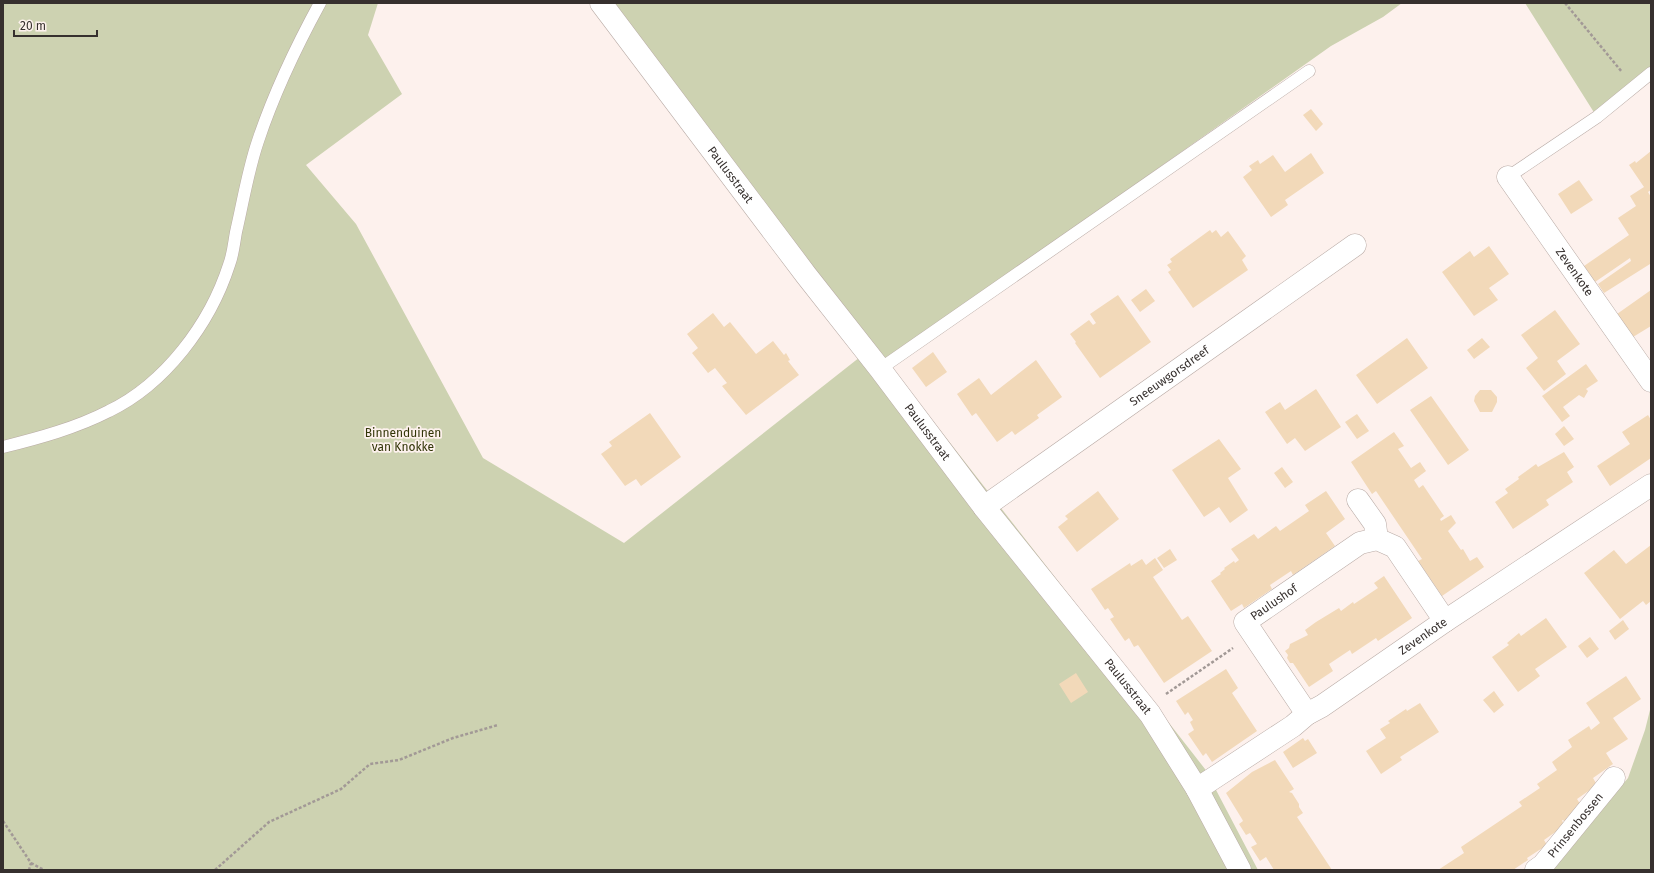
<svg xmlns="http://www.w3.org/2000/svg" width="1654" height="873" font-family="'Fira Sans',sans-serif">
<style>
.green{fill:#cdd2b1}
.building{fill:#f2d9b9}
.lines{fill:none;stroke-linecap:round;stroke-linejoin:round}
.service-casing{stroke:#b9aba6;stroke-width:13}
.minor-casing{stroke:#b9aba6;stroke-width:23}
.path{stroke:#a29996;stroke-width:2.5;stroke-dasharray:3 2;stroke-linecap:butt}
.service{stroke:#fff;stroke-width:12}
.minor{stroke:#fff;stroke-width:22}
.labels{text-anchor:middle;stroke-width:3.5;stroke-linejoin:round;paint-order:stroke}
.street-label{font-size:12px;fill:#36302e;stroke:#fdf1ed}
.park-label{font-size:12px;fill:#313507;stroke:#fdf1ed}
</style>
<rect width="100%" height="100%" fill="#fdf1ed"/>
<path class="green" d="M3 3H378L368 35 402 94 306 165 356 224 483 458 624 543 874 346 610 3H1402L1383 17 1331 46 886 361 1205 769 1258 870H3Z
M1525 3H1651V69L1595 114Z
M1651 706V870H1549L1628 778 1645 730Z"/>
<path class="building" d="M1311 109 1323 124 1316 131 1303 115Z
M1651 151V190L1648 192 1651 197V266L1650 264 1604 293 1598 284 1631 261 1630 258 1595 282 1584 266 1629 235 1618 218 1636 206 1630 196 1644 187 1629 165 1635 161 1636 163Z
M1311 153 1324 173 1285 200 1288 205 1271 217 1243 177 1252 170 1249 166 1258 160 1260 164 1273 155 1285 172Z
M1579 180 1593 200 1571 214 1558 194Z
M1210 230 1212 233 1216 230 1221 237 1228 231 1246 256 1242 260 1248 270 1193 308 1168 272 1171 270 1167 265 1172 262 1170 259Z
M1489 246 1509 274 1489 288 1498 300 1474 316 1442 272 1470 251 1474 257Z
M1146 289 1155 301 1140 312 1131 300Z
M1651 290V326L1633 337 1617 314Z
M1118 295 1151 342 1100 378 1075 343 1076 342 1070 334 1089 320 1093 325 1096 323 1090 314Z
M1555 310 1580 344 1557 361 1566 374 1544 391 1526 368 1538 358 1521 335Z
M713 313 724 327 730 322 756 354 773 341 784 355 786 353 790 360 788 361 799 375 746 415 722 386 727 383 715 368 708 373 692 353 698 348 687 334Z
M1407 338 1428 368 1377 404 1356 375Z
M1482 338 1490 347 1474 359 1467 350Z
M933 352 947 372 926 387 912 368Z
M1036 360 1062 397 1037 415 1039 418 1015 435 1012 431 997 442 976 413 972 416 957 394 979 378 991 395Z
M1586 364 1598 381 1586 389 1588 391 1584 398 1579 395 1563 407 1570 416 1562 422 1542 396Z
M1316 389 1341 427 1305 451 1295 438 1287 444 1265 412 1280 402 1285 410Z
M1480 390H1491L1497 397V402L1492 412H1480L1474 401 1475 396Z
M1431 396 1469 450 1448 465 1410 410Z
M650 413 681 457 641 486 636 479 625 486 601 454 612 446 609 442Z
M1357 414 1369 431 1357 439 1345 422Z
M1648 415 1651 420V458L1610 486 1597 466 1630 444 1622 432Z
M1564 426 1574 439 1564 446 1555 434Z
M1394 432 1404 446 1398 449 1411 468 1420 462 1426 471 1414 480 1419 488 1423 485 1444 516 1440 519 1441 521 1451 515 1456 523 1448 531 1461 550 1463 549 1470 561 1477 557 1484 567 1442 596 1418 561 1422 559 1376 491 1372 494 1351 462Z
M1219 439 1241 469 1228 478 1248 510 1230 523 1219 507 1204 517 1172 470Z
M1564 452 1574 467 1567 472 1573 482 1546 500 1549 505 1513 529 1495 502 1508 493 1505 489 1519 479 1518 477 1536 464 1538 467Z
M1282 467 1293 482 1285 488 1274 473Z
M1098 491 1119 519 1077 552 1058 527 1068 519 1065 516Z
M1326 491 1345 519 1326 533 1335 546 1293 575 1291 571 1270 585 1272 589 1244 608 1242 604 1231 611 1211 581 1221 574 1220 573 1225 569 1224 568 1234 561 1235 563 1239 560 1231 549 1254 534 1258 539 1276 526 1280 531 1309 511 1305 505Z
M1651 545V601L1646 605 1643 601 1620 619 1584 573 1614 550 1626 564Z
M1170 549 1177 560 1164 568 1157 558Z
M1155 558 1163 570 1153 577 1182 620 1188 616 1212 651 1164 683 1138 645 1134 647 1129 638 1125 641 1110 619 1114 617 1108 608 1105 610 1091 589 1130 563 1131 566 1142 559 1146 565Z
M1384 576 1412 618 1378 641 1376 638 1352 654 1350 650 1329 664 1333 671 1309 687 1293 663H1290L1287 658 1288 655 1285 651 1289 648 1290 644 1308 635 1305 630 1316 622 1339 608 1341 611 1353 602 1354 604 1378 588 1374 583Z
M1546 618 1567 647 1535 669 1540 676 1518 692 1492 657 1509 645 1507 643 1519 633 1521 636Z
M1623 620 1629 629 1615 640 1609 631Z
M1590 637 1599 649 1587 658 1578 646Z
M1226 669 1238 688 1232 693 1257 731 1212 762 1206 753 1203 756 1188 734 1194 730 1190 722 1193 720 1188 712 1185 715 1176 701Z
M1076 673 1088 692 1071 703 1059 684Z
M1626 676 1641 699 1613 718 1628 739 1606 753 1613 764 1593 778 1597 785 1577 799 1582 807 1571 817 1565 821 1562 820 1564 826 1544 840 1547 845 1527 858 1528 860 1513 870H1438L1464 853 1461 847 1522 806 1519 802 1540 788 1537 784 1557 770 1552 762 1572 747 1568 740 1589 726 1591 730 1600 723 1586 703Z
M1494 691 1504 705 1494 713 1483 700Z
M1420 703 1439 732 1400 757 1402 760 1381 774 1366 751 1386 738 1380 729 1390 723 1388 721 1406 709 1407 711Z
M1303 738 1305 741 1308 739 1317 753 1293 768 1283 752Z
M1275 760 1294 789 1289 792 1292 793 1299 804V807L1303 813 1297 817 1332 870H1274L1266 857 1260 861 1251 847 1257 844 1250 833 1246 835 1239 824 1243 821 1242 819 1226 793 1252 772Z"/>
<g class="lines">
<defs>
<path id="service" d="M1508 177 1597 117 1651 73
M880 369 1309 71
M3 447C39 438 76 428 109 411 165 384 210 324 229 265 233 255 234 243 236 232 243 202 248 170 258 141 274 93 296 47 320 3"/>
<g id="minor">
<path id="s1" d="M601 3 806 275 880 369 984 507 1150 714 1197 789 1240 870"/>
<path id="s2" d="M1508 177 1651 381"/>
<path d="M1358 500 1375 524 1377 539"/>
<path id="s3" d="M984 507 1355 245"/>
<path id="s4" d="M1307 714 1245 622 1360 543 1377 539 1395 547 1445 621"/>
<path id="s5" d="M1197 789 1293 726 1307 714 1322 706 1445 621 1651 485"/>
<path id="s6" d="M1536 870 1543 865 1614 778"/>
</g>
</defs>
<use href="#service" class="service-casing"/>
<use href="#minor" class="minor-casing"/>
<path class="path" d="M1565 3 1622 72
M1166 694 1233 648
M3 821 31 863 29 870
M31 863 44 870
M215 870 269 822 341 789 370 764 399 760 453 738 498 725"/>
<use href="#service" class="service"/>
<use href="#minor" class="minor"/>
</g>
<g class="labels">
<g class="street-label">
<text dy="4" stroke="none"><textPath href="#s1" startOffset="215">Paulusstraat</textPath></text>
<text dy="4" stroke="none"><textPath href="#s2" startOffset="116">Zevenkote</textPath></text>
<text dy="4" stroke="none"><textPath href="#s3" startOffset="227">Sneeuwgorsdreef</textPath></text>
<text dy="4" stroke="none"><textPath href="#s1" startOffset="539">Paulusstraat</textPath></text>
<text dy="4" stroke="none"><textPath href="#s4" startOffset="146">Paulushof</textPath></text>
<text dy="4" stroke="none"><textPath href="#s5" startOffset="273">Zevenkote</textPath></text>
<text dy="4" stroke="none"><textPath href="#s1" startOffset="863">Paulusstraat</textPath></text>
<text dy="4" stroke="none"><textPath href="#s6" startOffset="60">Prinsenbossen</textPath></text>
</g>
<g class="park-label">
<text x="403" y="437">Binnenduinen<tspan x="403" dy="14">van Knokke</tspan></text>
</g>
</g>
<rect width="1654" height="873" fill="none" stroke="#36302e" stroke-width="8"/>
<path d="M14 30v6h83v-6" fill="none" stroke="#36302e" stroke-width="2"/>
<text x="20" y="30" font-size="12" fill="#36302e" stroke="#fdf1ed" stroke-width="3" paint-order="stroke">20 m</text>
</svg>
